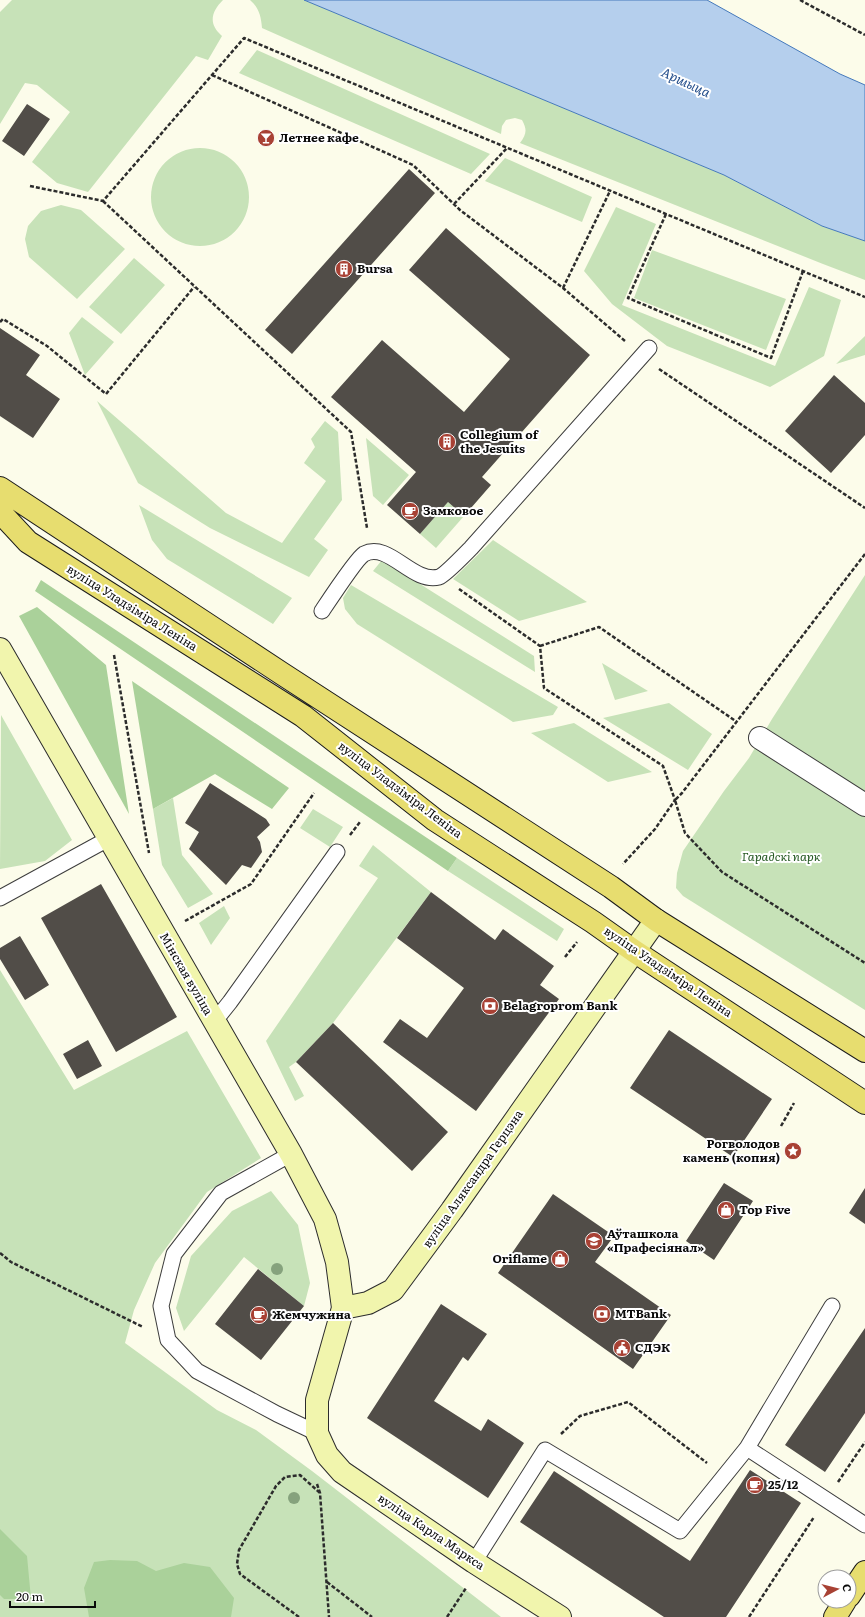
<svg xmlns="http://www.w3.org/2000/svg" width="865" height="1617" font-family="Literata,serif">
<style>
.green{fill:#c7e2b8}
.forest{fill:#aad19a}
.water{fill:#b5cfed;stroke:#4579bb}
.building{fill:#514d48}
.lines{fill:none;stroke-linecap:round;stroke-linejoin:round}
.lane-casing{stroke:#3d3d3d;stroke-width:17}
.street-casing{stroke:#3d3d3d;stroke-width:24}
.secondary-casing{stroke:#2c2c2c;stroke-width:24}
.primary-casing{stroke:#1b1b1b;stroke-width:24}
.path{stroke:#2c2c2c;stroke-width:2.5;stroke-dasharray:4 2;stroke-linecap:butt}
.lane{stroke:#fff;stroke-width:15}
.street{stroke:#fff;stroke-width:22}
.secondary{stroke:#f1f5ad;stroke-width:22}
.primary{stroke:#e7dd6f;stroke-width:22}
.tree{fill:#86a27d}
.labels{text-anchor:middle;stroke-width:4;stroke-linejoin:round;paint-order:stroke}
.poi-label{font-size:12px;font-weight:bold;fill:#0a0a0a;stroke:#fff;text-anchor:start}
.street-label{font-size:12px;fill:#0a0a0a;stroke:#fff}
.park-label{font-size:12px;font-style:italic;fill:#265924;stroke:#fff}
.water-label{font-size:13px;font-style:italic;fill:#244e8b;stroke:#fff}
</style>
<rect width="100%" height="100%" fill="#fcfcea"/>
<path class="green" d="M12 0H223C211 12 208 24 222 36L208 60 196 56 88 192 57 183 32 162 70 112 37 85 25 83 0 124V12Z
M250 0H304L724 175 822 226 865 241V280L823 264 520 143C527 134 527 129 522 120L515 118 506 120 502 126 501 134 262 28C261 16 259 8 250 0Z
M257 50 490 154 471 174 239 73Z
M151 197a49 49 0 1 1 98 0a49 49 0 1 1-98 0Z
M505 158 592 197 582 222 485 181Z
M61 205 81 210 125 249 77 299 29 257 25 239 28 226 41 211Z
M616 207 656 224 622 305 775 366 809 287 841 300 824 356 770 387 667 346 612 304 584 271Z
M652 250 786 299 766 350 634 298Z
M134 258 165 285 121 334 89 307Z
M82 317 114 342 85 375 69 333Z
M865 336V355L836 364Z
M97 401 226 513 282 543 326 481 304 463 315 447 311 439 325 421 338 432 342 500 314 539 328 550 309 577 210 528 138 483Z
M366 438 409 475 383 505 373 496Z
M448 502 464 516 436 548 420 534Z
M139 505 292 598 273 624 167 559 152 540Z
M493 540 587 602 519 621 453 579Z
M382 560 534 656 535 672 373 571Z
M865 575V1010L683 896 676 888 677 873 683 851 724 791 749 758 772 719Z
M351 585 558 707 553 715 513 722 357 624 345 609 343 598Z
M602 663 648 691 615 700Z
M669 703 712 734 688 770 603 718Z
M1 715 72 840 45 861 0 869Z
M574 723 652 772 608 782 531 733Z
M173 798 182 855 213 894 188 908 162 865 153 809Z
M313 809 343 827 330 847 300 828Z
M373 845 431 892 333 1023 296 1062 289 1067 304 1096 295 1101 266 1041 378 878 359 866Z
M457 858 564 929 557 941 448 871Z
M224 906 230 918 211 945 199 923Z
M0 970 74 1090 187 1031 261 1158 207 1192 155 1263 134 1310 125 1343 217 1410 256 1430 312 1471 501 1617H0Z
M271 1191 298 1225 310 1283 304 1306 244 1257 184 1331 176 1308 191 1256 232 1211Z"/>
<path class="forest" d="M41 580 457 858 448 871 35 591Z
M37 607 106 665 129 814 19 616Z
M132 681 289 788 272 809 215 774 153 809Z
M0 1529 27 1556 31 1599H4L0 1595Z
M110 1560 137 1561 156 1571 184 1563 210 1567 234 1598 231 1617H89L84 1588 94 1562Z"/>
<path class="water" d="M304 0H707L840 74 865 85V241L822 226 724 175Z"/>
<path class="building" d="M27 104 50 119 24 156 2 141Z
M409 169 435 193 292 354 265 330Z
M446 228 590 355 482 477 491 485 464 516 448 502 420 534 387 505 416 472 331 397 382 340 464 412 510 359 409 270Z
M0 328 40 355 26 375 60 399 33 438 0 416Z
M834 375 865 403V435L831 473 785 431Z
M210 783 266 819 270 825 257 837 260 842 262 852 251 868 242 865 226 885 189 849 199 832 185 823Z
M101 884 177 1017 116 1052 41 918Z
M431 892 495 940 503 929 554 966 540 985 559 999 476 1111 383 1042 400 1019 427 1038 464 988 397 938Z
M20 936 49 985 25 1000 0 959V948Z
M333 1023 448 1132 412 1171 296 1062Z
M669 1030 772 1099 733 1157 630 1088Z
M88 1040 102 1066 77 1079 63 1054Z
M724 1183 753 1201 714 1260 686 1241Z
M865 1188V1224L849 1213Z
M553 1194 614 1236 595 1262 671 1315 633 1369 498 1273Z
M258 1269 304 1306 261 1360 215 1324Z
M441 1304 487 1334 468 1361 463 1357 434 1401 481 1431 488 1419 524 1443 488 1498 367 1418Z
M865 1328V1413L825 1472 785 1445Z
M750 1470 801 1503 726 1617H664L520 1522 554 1471 690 1561Z"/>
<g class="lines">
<defs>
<path id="lane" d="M322 611C328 602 357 558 364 554 389 541 412 584 439 577 445 575 465 554 471 548L649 348
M0 898 108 839
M214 1022 230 1002 337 852
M291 1154 221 1193 174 1254 161 1306 168 1340 197 1371 277 1414 317 1433
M747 1448 832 1306
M474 1562 545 1450 680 1531 747 1448 865 1525"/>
<path id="street" d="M760 738 865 805"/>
<path id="secondary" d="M0 649 291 1154 325 1219 337 1262 343 1308
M560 1617 474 1562 342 1472 327 1455 317 1433V1400L343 1308 368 1303 393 1290 452 1210 656 920"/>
<path id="primary" d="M0 488 281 673 611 887 656 920 865 1051
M0 512 28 542 303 716 435 820 593 922 634 951 865 1103
M849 1596 865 1572
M835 1617 845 1601"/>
</defs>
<use href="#lane" class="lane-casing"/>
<use href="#street" class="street-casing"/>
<use href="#secondary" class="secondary-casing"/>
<use href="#primary" class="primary-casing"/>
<path class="path" d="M800 0 865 35
M212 75 413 165 460 210 563 288 625 341
M30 186 103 201 244 38 865 297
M103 201 351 432 367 528 368 529
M454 204 507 148
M666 214 628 298 771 358 803 271
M563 288 610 191
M0 322 3 319 47 346 106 394 194 287
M659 369 865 508
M865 554 682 793 675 800 685 833 722 872 865 963
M459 589 540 646 544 688 663 766 675 800 655 829 623 864
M540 646 599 627 737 722
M114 655 149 853
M350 835 360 822
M185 921 251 884 314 793
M565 957 577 942
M781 1126 794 1103
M0 1253 11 1262 143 1327
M561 1434 580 1416 628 1402 707 1463
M838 1482 865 1442
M317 1484 320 1493 329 1617
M327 1582 372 1617
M299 1617 240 1574 237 1564 239 1550 276 1486 285 1477 300 1475 320 1493
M447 1617 466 1588
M749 1617 814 1517"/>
<use href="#lane" class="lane"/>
<use href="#street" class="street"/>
<use href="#secondary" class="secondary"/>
<use href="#primary" class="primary"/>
</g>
<g class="tree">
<circle cx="277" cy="1269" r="6"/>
<circle cx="294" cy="1498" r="6"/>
</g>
<defs>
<symbol id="bar-disc" viewBox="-11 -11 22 22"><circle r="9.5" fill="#a84134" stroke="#fff"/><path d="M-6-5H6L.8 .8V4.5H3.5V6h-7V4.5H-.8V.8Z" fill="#fff"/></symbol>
<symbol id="building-disc" viewBox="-11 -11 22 22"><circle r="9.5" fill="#a84134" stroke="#fff"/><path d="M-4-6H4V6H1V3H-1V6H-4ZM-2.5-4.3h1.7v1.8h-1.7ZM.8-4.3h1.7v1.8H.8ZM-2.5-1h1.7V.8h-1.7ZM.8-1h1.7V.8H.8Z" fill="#fff"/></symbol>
<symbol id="cafe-disc" viewBox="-11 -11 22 22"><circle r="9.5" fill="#a84134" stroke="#fff"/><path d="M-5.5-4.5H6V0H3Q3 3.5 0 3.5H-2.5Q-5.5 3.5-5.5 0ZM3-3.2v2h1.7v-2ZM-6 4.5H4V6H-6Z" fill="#fff"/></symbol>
<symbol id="bank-disc" viewBox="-11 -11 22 22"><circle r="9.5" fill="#a84134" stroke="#fff"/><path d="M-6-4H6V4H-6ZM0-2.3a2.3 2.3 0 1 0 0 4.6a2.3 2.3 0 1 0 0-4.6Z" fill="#fff"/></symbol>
<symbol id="sight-disc" viewBox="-11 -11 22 22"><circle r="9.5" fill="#a84134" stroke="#fff"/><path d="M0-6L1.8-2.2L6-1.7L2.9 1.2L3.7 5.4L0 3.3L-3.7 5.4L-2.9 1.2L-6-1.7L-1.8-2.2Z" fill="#fff"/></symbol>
<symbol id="shop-disc" viewBox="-11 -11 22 22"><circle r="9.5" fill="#a84134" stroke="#fff"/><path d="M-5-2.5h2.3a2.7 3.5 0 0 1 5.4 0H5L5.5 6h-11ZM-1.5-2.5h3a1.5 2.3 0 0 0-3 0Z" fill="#fff"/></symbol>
<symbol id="school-disc" viewBox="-11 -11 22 22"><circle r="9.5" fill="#a84134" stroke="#fff"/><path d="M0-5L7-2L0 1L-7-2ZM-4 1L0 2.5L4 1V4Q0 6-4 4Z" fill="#fff"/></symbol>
<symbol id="civic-disc" viewBox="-11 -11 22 22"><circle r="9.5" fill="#a84134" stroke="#fff"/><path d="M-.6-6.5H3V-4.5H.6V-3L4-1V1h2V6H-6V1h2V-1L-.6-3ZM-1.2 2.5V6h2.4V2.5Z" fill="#fff"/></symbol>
</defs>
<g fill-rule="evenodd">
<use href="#bar-disc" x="256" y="128" width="20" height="20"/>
<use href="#building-disc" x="334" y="259" width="20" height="20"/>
<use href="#building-disc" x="437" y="432" width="20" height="20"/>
<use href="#cafe-disc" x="400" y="501" width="20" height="20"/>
<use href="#bank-disc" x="480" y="996" width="20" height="20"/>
<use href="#sight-disc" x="783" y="1141" width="20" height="20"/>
<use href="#shop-disc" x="716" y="1200" width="20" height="20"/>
<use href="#school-disc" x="584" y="1231" width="20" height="20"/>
<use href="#shop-disc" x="550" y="1249" width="20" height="20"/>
<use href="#bank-disc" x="592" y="1304" width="20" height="20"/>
<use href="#cafe-disc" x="249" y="1305" width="20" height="20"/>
<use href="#civic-disc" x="612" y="1338" width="20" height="20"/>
<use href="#cafe-disc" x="745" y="1475" width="20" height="20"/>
</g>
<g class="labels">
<g class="poi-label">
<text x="279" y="142">Летнее кафе</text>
<text x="357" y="273">Bursa</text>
<text x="460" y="439">Collegium of<tspan x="460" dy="14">the Jesuits</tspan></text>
<text x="423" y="515">Замковое</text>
<text x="503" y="1010">Belagroprom Bank</text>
<text x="780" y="1148" text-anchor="end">Рогволодов<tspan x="780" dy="14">камень (копия)</tspan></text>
<text x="739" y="1214">Top Five</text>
<text x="607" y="1238">Аўташкола<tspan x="607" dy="14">«Прафесіянал»</tspan></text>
<text x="547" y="1263" text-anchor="end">Oriflame</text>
<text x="615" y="1318">MTBank</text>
<text x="272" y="1319">Жемчужина</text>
<text x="635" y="1352">СДЭК</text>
<text x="768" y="1489">25/12</text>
</g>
<g class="street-label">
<text transform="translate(132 608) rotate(32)" y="4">вуліца Уладзіміра Леніна</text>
<text transform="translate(400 790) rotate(37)" y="4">вуліца Уладзіміра Леніна</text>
<text transform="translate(668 972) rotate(34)" y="4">вуліца Уладзіміра Леніна</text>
<text transform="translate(186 974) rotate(60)" y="4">Мінская вуліца</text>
<text transform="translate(473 1179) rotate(-55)" y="4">вуліца Аляксандра Герцэна</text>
<text transform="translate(431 1532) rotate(34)" y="4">вуліца Карла Маркса</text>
</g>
<g class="park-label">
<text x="781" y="861">Гарадскі парк</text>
</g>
<g class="water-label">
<text transform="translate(686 82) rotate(25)" y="5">Аршыца</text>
</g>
</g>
<g transform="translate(837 1589) rotate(83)"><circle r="19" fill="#ffffff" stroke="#9d9d9d"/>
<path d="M0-3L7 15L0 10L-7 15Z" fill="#a84134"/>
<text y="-6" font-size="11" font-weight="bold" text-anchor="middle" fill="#0a0a0a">С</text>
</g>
<path d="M10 1601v6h85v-6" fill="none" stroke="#0a0a0a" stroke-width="2"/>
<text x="16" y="1601" font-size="12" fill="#0a0a0a" stroke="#ffffff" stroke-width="3" paint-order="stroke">20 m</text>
</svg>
